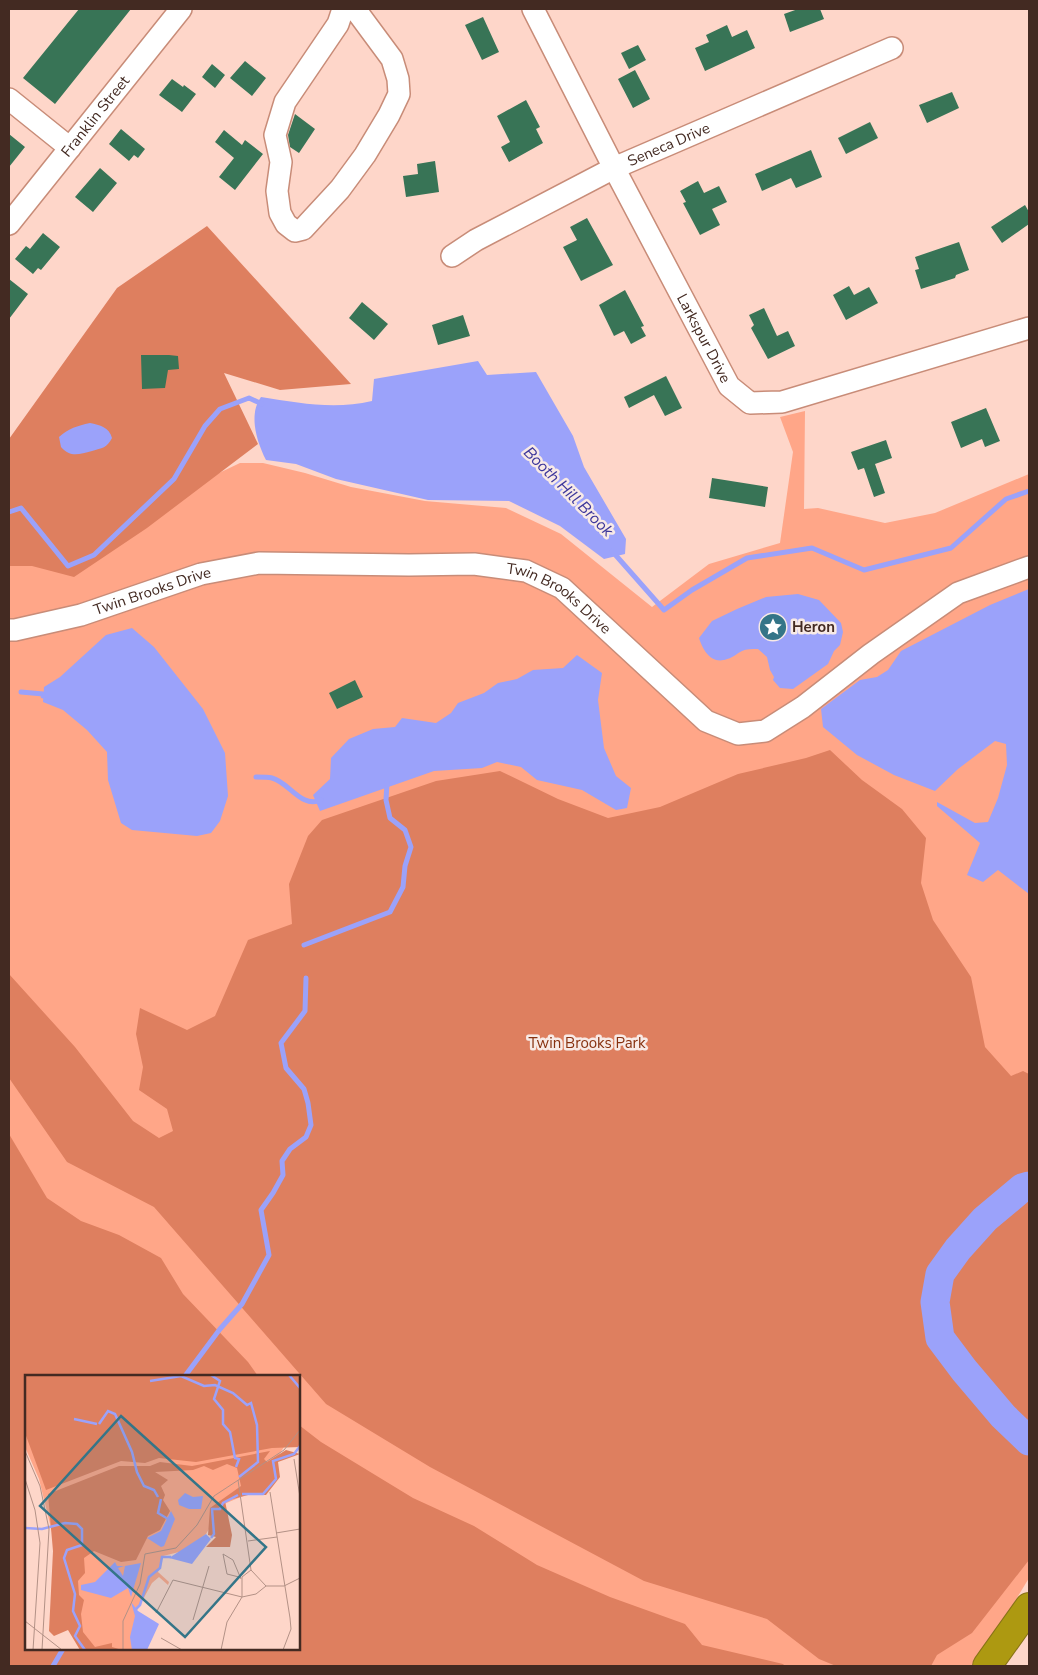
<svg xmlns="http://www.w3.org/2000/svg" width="1038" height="1675" font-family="'Nunito Sans',sans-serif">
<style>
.green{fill:#ffa688;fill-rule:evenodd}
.forest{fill:#de7f5f}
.water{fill:#9ba2fa}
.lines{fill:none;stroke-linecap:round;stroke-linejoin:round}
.stream{stroke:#9ba2fa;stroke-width:5}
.river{stroke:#9ba2fa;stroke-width:29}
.building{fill:#387456}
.minor-casing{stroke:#c88c78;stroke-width:24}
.highway-casing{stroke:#887217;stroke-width:30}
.minor{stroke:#fff;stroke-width:21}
.highway{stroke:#ad9911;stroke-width:28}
.labels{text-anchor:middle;stroke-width:5;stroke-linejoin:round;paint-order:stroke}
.street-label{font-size:15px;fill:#432a22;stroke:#f8eae6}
.poi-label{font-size:15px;font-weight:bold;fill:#432a22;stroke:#f8eae6;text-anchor:start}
.park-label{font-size:15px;fill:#87310f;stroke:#f8eae6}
.water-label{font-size:16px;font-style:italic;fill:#3d379b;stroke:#f8eae6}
.inset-river{fill:none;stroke:#9ba2fa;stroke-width:2.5}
.inset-road{fill:none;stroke:#b39186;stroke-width:1}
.view{fill:#347588;fill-opacity:0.15;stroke:#347588;stroke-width:2.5}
.inset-edge{fill:none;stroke:#432a22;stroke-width:2.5}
</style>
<rect width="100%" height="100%" fill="#fed6c9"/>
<path class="green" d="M805 411 804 509 818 508 885 523 935 513 1029 474V1578L976 1666H9V494L179 492 240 463H263L305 473 351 487 425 501 506 508 561 534 652 607 709 564 780 543 793 452 780 417ZM26 1376H299V1649H26Z"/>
<path class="forest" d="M207 226 351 384 280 390 224 373 258 444 147 528 74 577 32 566H9V439L117 288Z
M830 750 862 780 902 809 926 838 921 883 933 920 971 977 985 1047 1011 1076 1023 1071 1029 1074V1560L972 1633 937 1655 931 1666H836L819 1659 767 1619 644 1581 430 1467 326 1404 154 1207 67 1162 9 1078V974L75 1047 133 1121 159 1138 173 1131 167 1109 139 1090 143 1067 136 1034 140 1008 187 1030 215 1016 248 940 292 924 289 884 308 836 322 820 436 781 500 771 558 799 608 818 660 807 738 774 806 758Z
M9 1134 47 1198 81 1221 119 1235 161 1258 183 1294 248 1362 258 1376H26V1649H299V1425L321 1442 413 1498 474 1526 537 1565 610 1597 685 1624 702 1645 783 1664 785 1666H9Z"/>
<path class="water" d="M478 361 487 375 536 372 573 436 584 467 626 539 625 554 604 559 560 526 509 501 428 500 336 479 296 464 266 460C257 442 248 415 261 397 299 403 334 410 372 401L374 379Z
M90 423C100 425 109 427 112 438 107 448 102 448 92 451 79 454 71 458 61 447L59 437C69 428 77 426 90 423Z
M1029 589V894L998 870 983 882 967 875 980 843 937 806V802L975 823 988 822 998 798 1007 765 1006 744 995 741 958 769 935 791 894 775 857 755 823 727 821 709 860 680 877 677 888 670 901 651 990 605Z
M798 594 819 600 841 623 843 632 840 645 834 651 828 664 793 689 780 688 773 680 774 677 770 670 767 657 758 649C752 649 746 649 742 651 737 653 733 658 727 659 712 665 703 651 699 638L712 621 737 609 766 597Z
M132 628 154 647 203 709 225 753 228 796 220 821 211 833 197 836 132 830 121 823 108 780 107 752 87 730 63 710 43 702 44 687 60 677 106 635Z
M577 655 602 673 598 700 604 748 616 776 631 788 627 808 616 810 582 790 537 780 521 767 497 762 482 768 434 771 320 811 313 795 330 779 331 758 349 739 373 729 395 727 402 718 436 723 451 713 458 703 484 693 498 683 517 679 533 670 563 668Z"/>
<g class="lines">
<path class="stream" d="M9 512 21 508 68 566 94 555 174 479 205 426 220 409 249 398 262 404
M612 551 664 610 692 590 747 558 812 548 864 570 951 548 1006 499 1029 491
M21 692 43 694V696
M256 777C261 777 268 777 272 778 289 782 301 809 321 800
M304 945 390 912 403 887 405 866 411 847 405 830 390 818 386 800 387 783
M185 1376 220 1329 242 1304 269 1255 261 1210 273 1193 283 1175 282 1161 290 1149 306 1137 311 1125 308 1103 304 1089 286 1068 281 1043 305 1011 306 978
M53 1666 63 1649"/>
<path class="river" d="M1029 1186 1022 1188 985 1219 958 1249 940 1274 935 1302 940 1338 964 1370 1003 1416 1029 1441"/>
</g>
<path class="building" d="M79 9H131L55 104 23 78Z
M798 9H820L824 19 790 32 784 14Z
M483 17 499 52 482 60 465 25Z
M727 25 732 37 747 30 755 48 705 71 695 48 709 42 706 35Z
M638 45 646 60 629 69 621 53Z
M245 61 266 78 252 96 230 78Z
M212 64 225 75 215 88 202 77Z
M635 70 650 99 633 108 618 79Z
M172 79 183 87 184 85 196 94 182 112 159 95Z
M952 92 959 108 927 123 919 105Z
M526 100 540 127 536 129 543 143 509 162 501 147 510 142 497 116Z
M295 114 315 129 299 153 290 147 288 135Z
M870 122 878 138 846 154 838 138Z
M121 129 145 149 138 158 134 155 129 161 109 144Z
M224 130 242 145 245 140 263 154 235 190 219 177 234 158 215 142Z
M9 134 25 147 9 167Z
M811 150 822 177 796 188 791 178 762 191 755 174Z
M435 161 439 192 406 197 403 176 418 174 417 164Z
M100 168 117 183 93 212 75 197Z
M698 181 704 193 719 186 727 202 712 209 720 225 700 235 683 203 686 202 680 191Z
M1025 205 1029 212V224L1002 243 991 227Z
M587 218 613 265 581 281 563 247 577 240 570 227Z
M43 233 60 247 41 270 38 268 33 274 15 259 26 246 30 249Z
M959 242 969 270 956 275 955 278 921 289 915 270 919 269 915 257Z
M9 279 28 294 9 319Z
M849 286 854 295 869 287 878 303 846 320 833 295Z
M625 290 644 326 641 327 646 336 631 344 624 331 614 336 599 305Z
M362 302 388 324 374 340 349 318Z
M764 308 777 336 788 331 795 346 768 359 751 328 754 325 749 315Z
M463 315 470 336 438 345 432 325Z
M141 355H169L178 356 179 369 168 370 165 388 142 389Z
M666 376 682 408 665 416 654 395 629 408 624 397Z
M986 408 1000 441 985 447 982 439 961 448 951 422Z
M886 440 892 458 875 464 885 493 874 497 864 468 858 470 851 452Z
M712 478 768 487 765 507 709 498Z
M355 680 363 697 337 709 329 693Z"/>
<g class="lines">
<defs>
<g id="minor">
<path d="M343 9 338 24 285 102 275 135 281 162 277 191 280 213 286 224 295 231 303 229 340 189 365 155 389 115 399 94 398 79 392 59 355 9"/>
<path id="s1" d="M533 9 614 168 729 386 750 403 782 402 1029 328"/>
<path d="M9 99 70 148"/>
<path id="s2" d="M9 224 181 9"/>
<path id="s3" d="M452 256 476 240 614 168 892 48"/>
<path id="s4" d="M9 630H15L81 615 201 574 259 563 409 565 474 564 526 571 562 588 706 721 738 734 765 731 803 707 871 654 958 593 1029 567"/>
</g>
<path id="highway" d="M987 1666 1029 1607"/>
</defs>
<use href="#minor" class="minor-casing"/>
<use href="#highway" class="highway-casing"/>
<use href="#minor" class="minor"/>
<use href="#highway" class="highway"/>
</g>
<defs>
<symbol id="sight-disc" viewBox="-11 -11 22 22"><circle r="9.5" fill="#347588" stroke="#f8eae6"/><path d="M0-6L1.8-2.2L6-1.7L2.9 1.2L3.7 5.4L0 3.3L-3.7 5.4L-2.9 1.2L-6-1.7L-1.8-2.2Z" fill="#fff"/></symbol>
</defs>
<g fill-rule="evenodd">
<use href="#sight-disc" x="757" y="611" width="32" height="32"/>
</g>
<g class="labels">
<g class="street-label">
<text dy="5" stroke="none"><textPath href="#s2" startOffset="138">Franklin Street</textPath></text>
<text dy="5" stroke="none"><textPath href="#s3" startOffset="244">Seneca Drive</textPath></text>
<text dy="5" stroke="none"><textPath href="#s1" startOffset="371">Larkspur Drive</textPath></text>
<text dy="5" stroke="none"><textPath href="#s4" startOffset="149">Twin Brooks Drive</textPath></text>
<text dy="5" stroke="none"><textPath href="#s4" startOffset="569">Twin Brooks Drive</textPath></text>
</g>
<g class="poi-label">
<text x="792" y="632">Heron</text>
</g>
<g class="park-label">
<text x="587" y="1048">Twin Brooks Park</text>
</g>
<g class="water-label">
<text transform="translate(569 491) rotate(45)" y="6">Booth Hill Brook</text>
</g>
</g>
<g transform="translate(25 1375)">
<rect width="275" height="275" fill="#fed6c9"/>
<path d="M0 0H275L259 72 230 116 199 129 181 159 158 176 138 181 133 197 144 207 143 210 134 202 127 208 111 237 110 275H55L57 272 32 156 27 157 14 104 0 72Z" fill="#ffa688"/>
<path d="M0 0H275V72L247 73 171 87 134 83 120 88 96 86 21 115 0 58ZM261 75 275 79 253 87 255 102 241 120 227 119 200 126 207 160 205 172H181L191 162 183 160 185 133 216 111 212 93 202 89 188 95 179 91 168 95 130 97 143 105 136 111 140 120 138 125 145 136 135 155 123 161 111 185 96 187 69 176 59 183 60 198 53 206 54 220 59 225 56 239 58 257 70 272 87 268V272L97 275H55L43 255 29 261 24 256 28 176 23 119 94 91H125L135 87 167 91 245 76 239 84 242 87Z" fill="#de7f5f"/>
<path d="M160 118 168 122 178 121 176 134H164L154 130 153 125ZM146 136 150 144 139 171 136 172 122 163 136 156ZM181 159 186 164 167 189 144 183ZM90 187 92 191H99L93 193 98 201 100 191 116 188 106 222 103 213 86 223 56 215V210L70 207ZM106 227 113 236 134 249 122 275H107L105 262 110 241Z" fill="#9ba2fa"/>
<path class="inset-river" d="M186 0 195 6 189 24 198 35V49L205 57 210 83 214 84 211 92M264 0 275 13M125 6 156 1 179 11 190 10 208 18 222 30 226 28 232 50 233 87 214 102M49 44 72 49M74 49 83 36 90 39 107 77 112 97 119 111 129 115 133 122M217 119H238L251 104 248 86 269 79 275 71M136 124 133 138 143 144M0 153 17 154 40 148 52 149 57 154V170L42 175 39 183 50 219 48 236 55 251 50 261 60 275M186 163 189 159 187 134H195L198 128 213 120M111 234 115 230 124 202 135 193 137 182H146"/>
<path class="inset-road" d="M0 76 15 111 24 154 17 275M269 84 275 122M0 104 10 135 15 168 8 275M213 105 226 195M245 117 265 243 266 254 258 275M251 158 275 154M223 166 252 162M226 195 241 211M214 202 202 199 198 179 208 185 216 204M131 238 148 205 217 222V202L226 195M168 245 184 191M0 246 37 275M136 263 157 275M98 275V246L115 209 120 179 151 173 172 150 189 121 259 75 275 55M196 275 202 247 217 222 231 219 241 211H259L275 203"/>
<path class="view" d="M96 41 241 172 160 262 15 131Z"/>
<rect width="275" height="275" class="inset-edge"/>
</g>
<rect width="1038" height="1675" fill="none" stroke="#432a22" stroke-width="20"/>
</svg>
